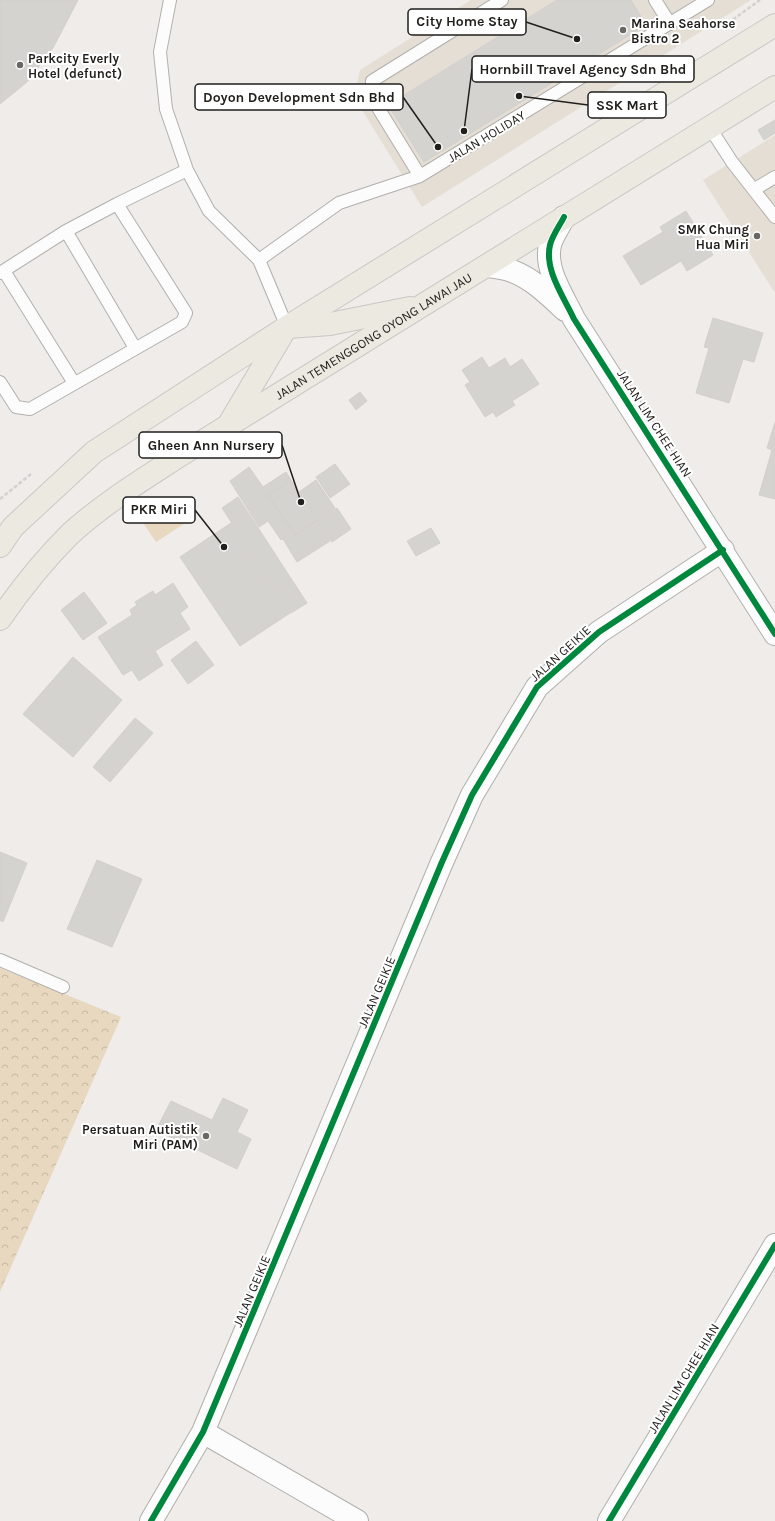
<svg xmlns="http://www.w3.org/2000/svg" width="775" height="1521" font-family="Karla,sans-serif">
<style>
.built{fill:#e5ded5}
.forest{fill:url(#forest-crowns)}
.pitch{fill:#e7d8bf}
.building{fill:#d5d3d0;stroke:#d2cfcd}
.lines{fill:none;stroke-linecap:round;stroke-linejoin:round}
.lane-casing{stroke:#b1afac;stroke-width:14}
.street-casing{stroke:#b1afac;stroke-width:24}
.primary-casing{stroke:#c9c7c5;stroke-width:24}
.path{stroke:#d2d2d0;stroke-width:2.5;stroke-dasharray:4 2;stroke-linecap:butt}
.lane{stroke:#fdfcfc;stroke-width:12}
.street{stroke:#fdfcfc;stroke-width:22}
.primary{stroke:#ece9e1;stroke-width:22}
.cycleway-casing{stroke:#fff;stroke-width:8}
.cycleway{stroke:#00873e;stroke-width:6}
.poi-dot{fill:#696764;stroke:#fff;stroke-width:1.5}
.labels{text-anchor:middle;stroke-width:4;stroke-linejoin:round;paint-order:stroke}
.poi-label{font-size:13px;font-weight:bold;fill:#211f1c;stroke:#fff;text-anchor:start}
.street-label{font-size:13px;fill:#211f1c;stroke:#fff}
.leader{fill:none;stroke:#211f1c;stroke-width:1.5}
.callout-dot{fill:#211f1c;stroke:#fff;stroke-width:1.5}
.callout{fill:#fff;stroke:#211f1c;stroke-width:1.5}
.callout-label{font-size:14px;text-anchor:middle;font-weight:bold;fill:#211f1c}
</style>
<defs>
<pattern id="forest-crowns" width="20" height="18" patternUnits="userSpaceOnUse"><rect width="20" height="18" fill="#e7d8bf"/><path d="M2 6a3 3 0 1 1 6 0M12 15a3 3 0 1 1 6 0" fill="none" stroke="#c6b9a4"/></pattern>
</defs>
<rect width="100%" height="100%" fill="#efece9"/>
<path class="built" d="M471 0H751L422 207 354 97 360 70Z
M775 135V293L703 180Z"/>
<path class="forest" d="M0 968 121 1017 0 1292Z"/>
<path class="pitch" d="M181 500 193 518 156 542 144 524Z"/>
<path class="building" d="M0 0H78L53 48 27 82 0 104Z
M557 0H631L646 25 424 162 388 105Z
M775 120V133L764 140 758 130Z
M686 211 713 255 687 271 681 261 641 285 623 256 663 232 660 227Z
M713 318 763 333 754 362 743 359 729 403 696 393 709 348 704 347Z
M482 357 489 368 505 358 510 367 522 359 539 384 512 401 515 405 496 417 493 412 485 417 465 385 470 382 462 370Z
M360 392 367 401 356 410 349 400Z
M775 422V499L759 495 772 450 767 448Z
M335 464 350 484 330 498 316 477Z
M249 467 263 487 286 472 291 480 268 495 295 535 316 521 330 541 297 562 283 539 281 540 268 521 259 527 230 481Z
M291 480 299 492 316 480 335 508 295 535 268 495Z
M238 497 307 603 291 613 222 508Z
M337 508 351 529 332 542 317 521Z
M231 523 290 613 240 646 180 557Z
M431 528 440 543 416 556 407 541Z
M173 583 188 607 180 613 190 629 155 651 163 665 139 681 132 670 123 675 98 637 132 615 130 610 137 605 135 602 153 591 155 595Z
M84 592 107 623 83 640 61 610Z
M196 641 214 665 188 684 171 660Z
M73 657 122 700 73 757 23 714Z
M135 718 153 733 110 782 93 767Z
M0 852 27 863 3 922 0 920Z
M97 860 142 879 112 947 67 929Z
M223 1098 248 1110 237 1132 251 1139 237 1169 156 1130 171 1101 212 1120Z"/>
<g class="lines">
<defs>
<path id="lane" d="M170 0 160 52 166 109 187 170 209 211 259 260 287 327
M655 0 670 24
M710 128 732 162 775 217
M420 176 372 98V81L502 0
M755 189 775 177
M66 231 135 348
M259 260 339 203 420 176 708 0
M4 271 74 383
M0 273 66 231 117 204 187 170
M0 382 16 407 30 409 182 322 186 313 117 204
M0 960 63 987"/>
<path id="street" d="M564 217C560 225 552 236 550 245 544 270 564 297 574 319L775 634
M487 266C495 267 504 268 512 271 533 279 549 295 565 310
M203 1432 357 1521
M151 1521 203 1432 442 862 472 795 537 687 599 632 723 550
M609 1521 775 1245"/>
<g id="primary">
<path d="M288 327 330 324 410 308"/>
<path d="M229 424 283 333"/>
<path d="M0 546 13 527 94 452 287 327 775 25"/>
<path id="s1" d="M0 619C20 590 45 559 70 534 103 504 142 480 179 456L775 87"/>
</g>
</defs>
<use href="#lane" class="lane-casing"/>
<use href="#street" class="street-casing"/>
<use href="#primary" class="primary-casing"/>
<path class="path" d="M728 23 760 0
M0 499 31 474"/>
<use href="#lane" class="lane"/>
<use href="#street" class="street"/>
<use href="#primary" class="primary"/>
<defs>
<path id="cycleway" d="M564 217C560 225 552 236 550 245 544 270 564 297 574 319L775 634
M151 1521 203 1432 442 862 472 795 537 687 599 632 723 550
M609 1521 775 1245"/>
</defs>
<use href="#cycleway" class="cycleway-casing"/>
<use href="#cycleway" class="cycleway"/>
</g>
<g class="poi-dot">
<circle cx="623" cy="30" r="4"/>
<circle cx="20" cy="65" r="4"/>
<circle cx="757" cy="236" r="4"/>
<circle cx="206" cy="1136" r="4"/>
</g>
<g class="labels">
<g class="poi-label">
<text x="631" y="28">Marina Seahorse<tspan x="631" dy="15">Bistro 2</tspan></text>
<text x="28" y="63">Parkcity Everly<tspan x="28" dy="15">Hotel (defunct)</tspan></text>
<text x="749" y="234" text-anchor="end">SMK Chung<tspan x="749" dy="15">Hua Miri</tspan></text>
<text x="198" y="1134" text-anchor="end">Persatuan Autistik<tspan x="198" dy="15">Miri (PAM)</tspan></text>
</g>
<g class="street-label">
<text transform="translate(486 136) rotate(-31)" y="5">JALAN HOLIDAY</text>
<text dy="5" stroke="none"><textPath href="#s1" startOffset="473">JALAN TEMENGGONG OYONG LAWAI JAU</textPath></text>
<text transform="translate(655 423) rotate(57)" y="5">JALAN LIM CHEE HIAN</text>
<text transform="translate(560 653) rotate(-42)" y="5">JALAN GEIKIE</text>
<text transform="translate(376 992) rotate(-67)" y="5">JALAN GEIKIE</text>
<text transform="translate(251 1291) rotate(-67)" y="5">JALAN GEIKIE</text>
<text transform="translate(683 1378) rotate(-59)" y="5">JALAN LIM CHEE HIAN</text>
</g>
</g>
<path class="leader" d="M577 39L526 22M464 131L472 69M438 147L403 97M519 96L588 105M301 502L282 445M224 547L195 510"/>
<g class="callout-dot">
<circle cx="577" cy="39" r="4"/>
<circle cx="464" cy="131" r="4"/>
<circle cx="438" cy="147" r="4"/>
<circle cx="519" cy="96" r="4"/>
<circle cx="301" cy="502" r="4"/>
<circle cx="224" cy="547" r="4"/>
</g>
<g class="callout">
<rect x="408" y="9" width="118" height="26" rx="4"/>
<rect x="472" y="56" width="222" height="26" rx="4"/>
<rect x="195" y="84" width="208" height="26" rx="4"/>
<rect x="588" y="92" width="78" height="26" rx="4"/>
<rect x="139" y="432" width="143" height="26" rx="4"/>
<rect x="123" y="497" width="72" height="26" rx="4"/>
</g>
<g class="callout-label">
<text x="467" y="26">City Home Stay</text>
<text x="583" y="74">Hornbill Travel Agency Sdn Bhd</text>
<text x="299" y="102">Doyon Development Sdn Bhd</text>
<text x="627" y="110">SSK Mart</text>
<text x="211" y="450">Gheen Ann Nursery</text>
<text x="159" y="514">PKR Miri</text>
</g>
</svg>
